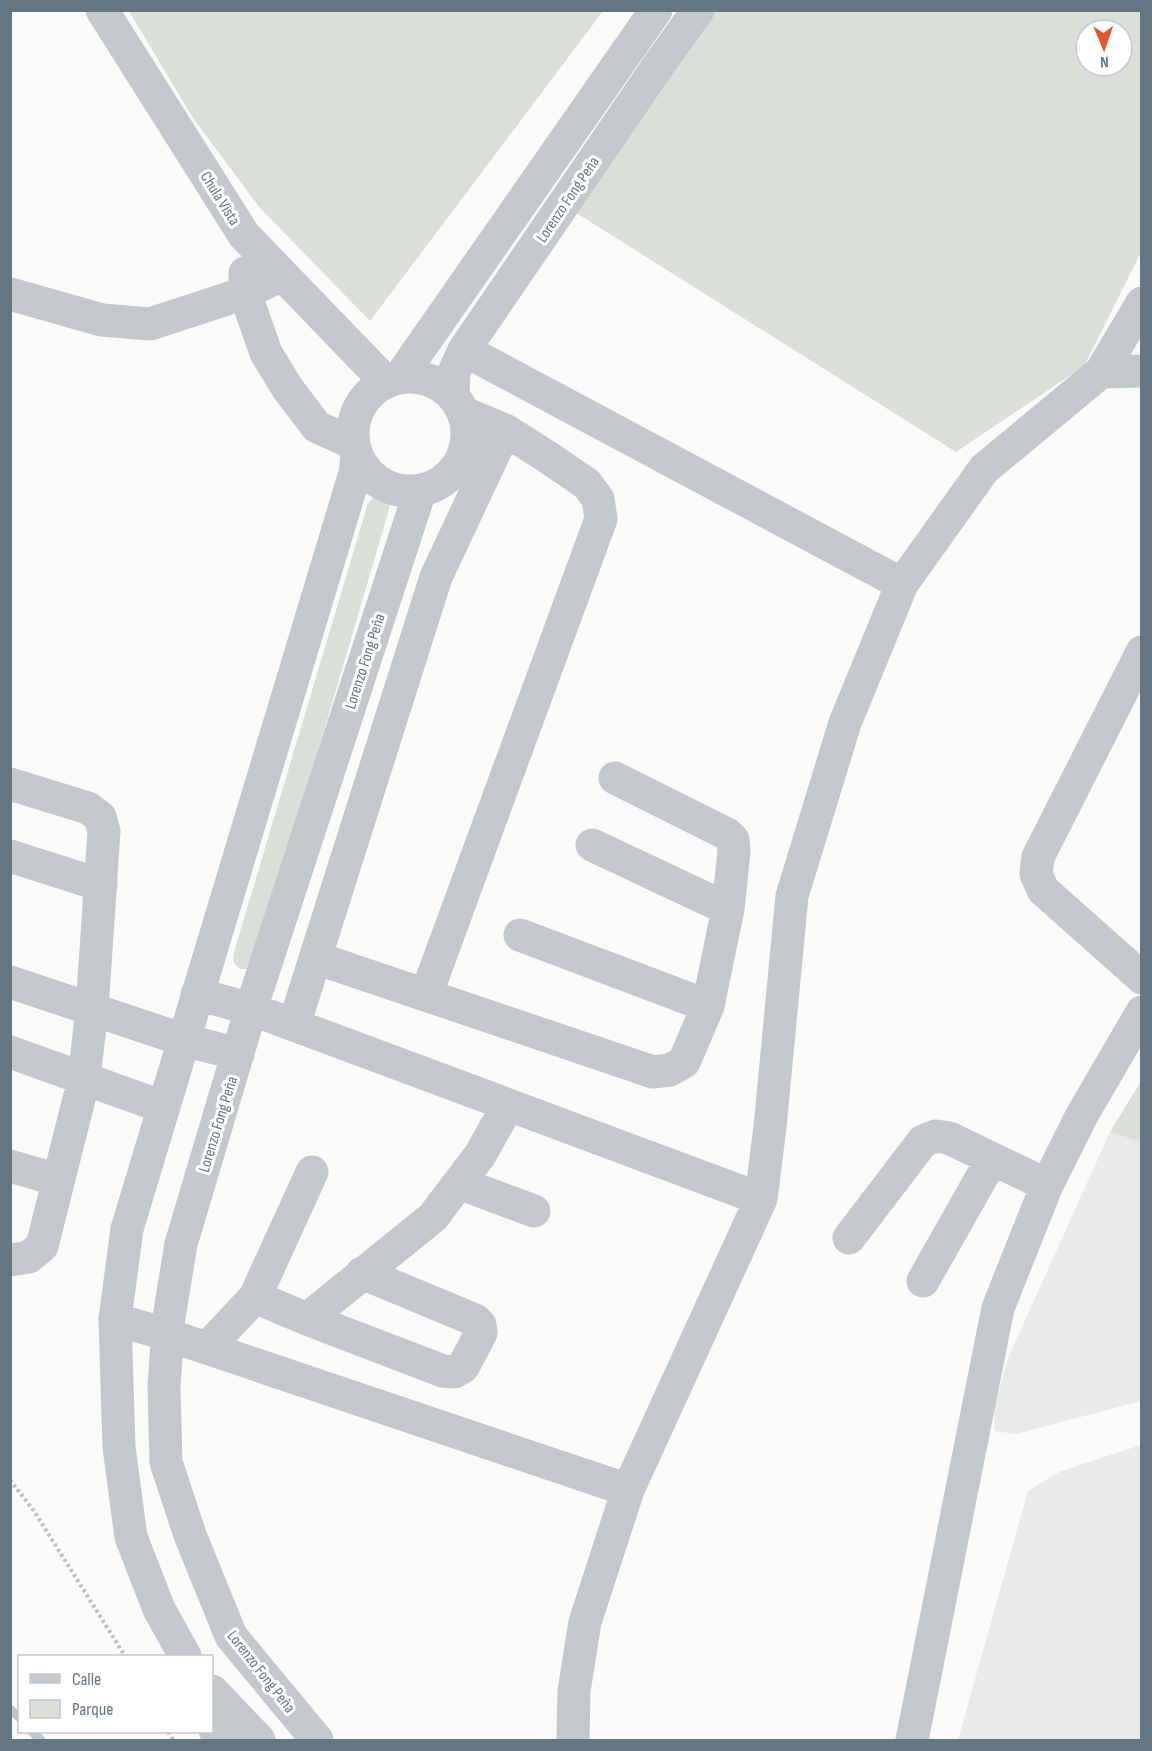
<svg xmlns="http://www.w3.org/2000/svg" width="1152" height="1751" font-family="'Sofia Sans Condensed',sans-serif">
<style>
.built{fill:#e8e9e9}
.green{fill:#dadfd7;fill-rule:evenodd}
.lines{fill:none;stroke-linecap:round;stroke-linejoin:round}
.stream{stroke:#bbc7cb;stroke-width:9}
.path{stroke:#bbbfc2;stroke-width:4;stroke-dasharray:3 3;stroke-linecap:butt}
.minor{stroke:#c3c8cc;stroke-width:33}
.labels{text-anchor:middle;stroke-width:6;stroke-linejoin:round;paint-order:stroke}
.street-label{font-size:16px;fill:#657683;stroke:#fff}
</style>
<rect width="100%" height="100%" fill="#fafaf8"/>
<path class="built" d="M1110 1132 1141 1142V1401L1016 1434 995 1431 994 1409 1008 1358Z
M1141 1445V1740H958L1028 1491 1061 1471Z"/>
<path class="green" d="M129 11H603L370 321 260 208 193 118Z
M713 11H1141V252L1084 366 956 452 570 209ZM1086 30H1122V66H1086Z
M375 496 384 497 390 504 388 513 256 962 250 969H240L233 962 234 952 368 503Z
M1141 1081 1142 1142H1141L1110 1132Z"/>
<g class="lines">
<path class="stream" d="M10 1709 20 1718
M32 1732 41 1740"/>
<path class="path" d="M10 1480 34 1511 125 1656
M168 1732 173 1740"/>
<path class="minor" d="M102 10 244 235 386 382
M245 273V293L266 353 288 389 317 427 353 443
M10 294 102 320 150 324 245 293 282 275
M464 350 902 584
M1101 372 1142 371
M353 434a57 57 0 1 1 114 0a57 57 0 1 1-114 0Z
M400 377 656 10
M453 396 454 372 464 350 658 66 698 10
M1142 652 1038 857 1036 874 1043 890 1142 978
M10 784 88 808 100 817 104 831 92 1009 84 1079 42 1246 29 1257 10 1260
M592 845 728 909
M10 856 101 885
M520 935 708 1006
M316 958 653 1072 670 1070 684 1062 708 1006 728 909 734 851 733 840 727 834 615 778
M10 982 184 1040 238 1054
M197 994 251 1009 294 1025 761 1199
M426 995 601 519 598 499 587 484 546 456 505 430 464 413
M294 1025 436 577 505 430
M10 1052 163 1107
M10 1166 58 1180
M459 1183 534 1211
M849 1238 923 1141 936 1136 949 1138 1047 1185
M923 1281 992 1159
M255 1297 307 1319 443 1371 454 1372 463 1367 481 1333 480 1325 475 1320 362 1273
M115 1319 168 1335 628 1490
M307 1319 433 1217 480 1155 508 1105
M207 1348 255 1297 312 1172
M185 1656 159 1609 131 1537 119 1447 115 1319 127 1229 355 473 357 457
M212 1691 259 1740
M212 1722 219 1740
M317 1740 231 1636 190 1535 166 1462 164 1386 169 1317 181 1244 251 1009 420 491
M573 1740 574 1691 585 1622 628 1490 761 1199 770 1127 792 896 845 723 902 584 984 469 1101 372 1142 303
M912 1740 998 1308 1047 1185 1082 1115 1142 1012"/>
</g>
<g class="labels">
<g class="street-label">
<text transform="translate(221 198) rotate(58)" y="6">Chula Vista</text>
<text transform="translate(567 199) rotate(-56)" y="6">Lorenzo Fong Peña</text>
<text transform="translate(364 661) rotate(-72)" y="6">Lorenzo Fong Peña</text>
<text transform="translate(217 1124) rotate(-73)" y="6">Lorenzo Fong Peña</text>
<text transform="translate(262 1671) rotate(52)" y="6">Lorenzo Fong Peña</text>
</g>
</g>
<rect width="1152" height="1751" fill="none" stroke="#657683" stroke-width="24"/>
<rect x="18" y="1655" width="195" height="78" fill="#ffffff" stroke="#c1c8cd" stroke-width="1.5"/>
<rect x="30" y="1674" width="30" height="9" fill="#c3c8cc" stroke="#c1c8cd" stroke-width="1.5"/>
<text x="72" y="1685" font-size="18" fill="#657683">Calle</text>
<rect x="30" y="1700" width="30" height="18" fill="#dadfd7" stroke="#c1c8cd" stroke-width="1.5"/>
<text x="72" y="1715" font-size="18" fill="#657683">Parque</text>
<g transform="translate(1104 48) rotate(178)"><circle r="28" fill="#ffffff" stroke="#c1c8cd" stroke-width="1.5"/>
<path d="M0-4.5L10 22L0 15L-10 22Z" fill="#e4572e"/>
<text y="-9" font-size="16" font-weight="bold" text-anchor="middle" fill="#657683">N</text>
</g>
</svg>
